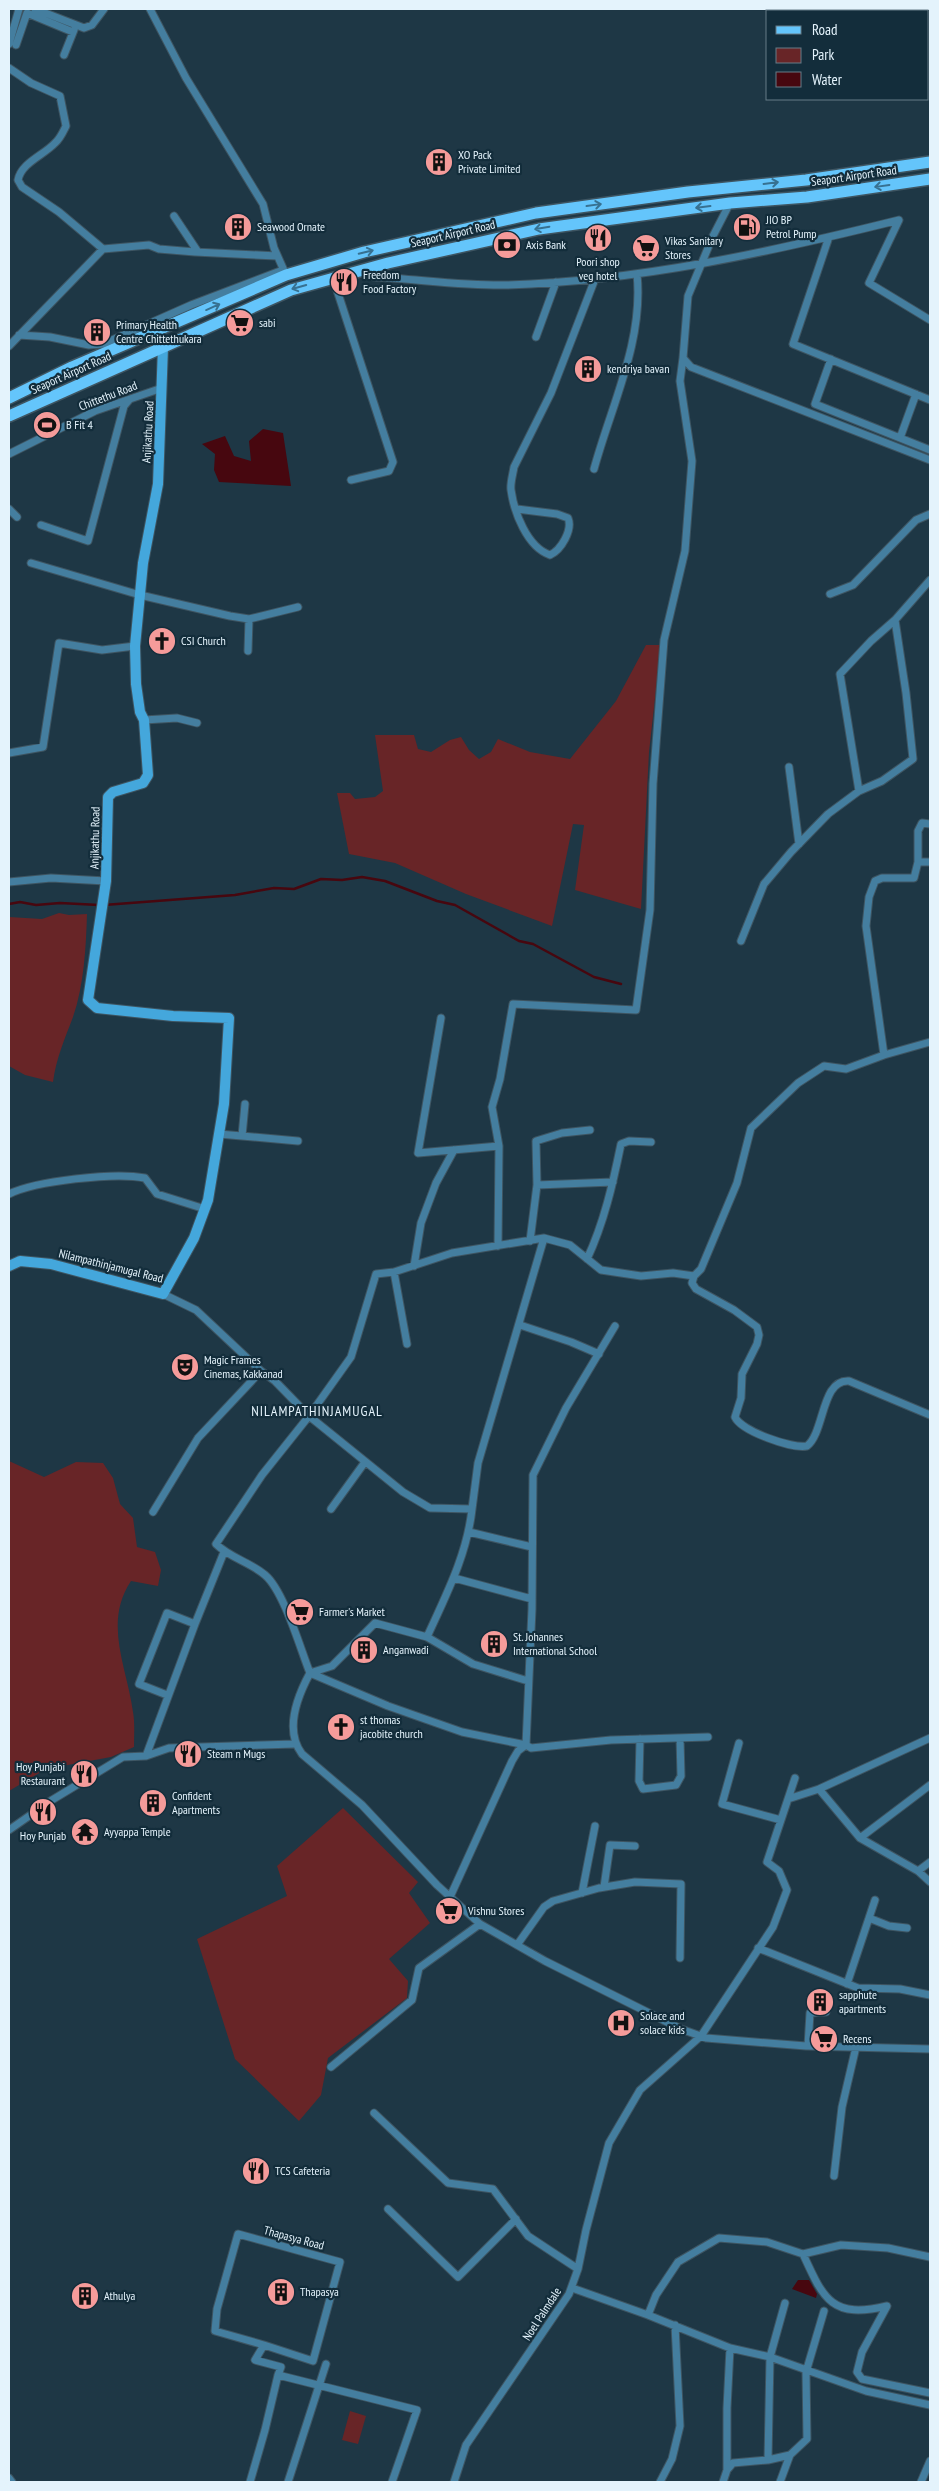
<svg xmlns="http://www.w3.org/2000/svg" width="939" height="2491" font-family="'PT Sans Narrow',sans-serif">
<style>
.green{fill:#682527}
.water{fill:#47070f}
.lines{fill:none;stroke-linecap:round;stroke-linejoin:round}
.stream{stroke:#47070f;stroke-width:2.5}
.street-casing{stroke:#3e5562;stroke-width:9}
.secondary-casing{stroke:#3e5562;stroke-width:12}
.primary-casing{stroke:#3e5562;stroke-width:14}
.street{stroke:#447e9f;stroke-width:7}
.secondary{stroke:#44a7dc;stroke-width:10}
.primary{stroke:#64c5fb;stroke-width:11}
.oneway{stroke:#377191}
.labels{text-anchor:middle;stroke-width:4.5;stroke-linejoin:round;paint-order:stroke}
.poi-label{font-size:12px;fill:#e4f3fc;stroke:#132d3b;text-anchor:start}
.street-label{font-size:12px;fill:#e4f3fc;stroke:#132d3b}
.neighbourhood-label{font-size:14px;letter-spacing:1px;fill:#e4f3fc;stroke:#132d3b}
</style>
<rect width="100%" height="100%" fill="#1e3745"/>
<path class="green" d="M646 645H661L649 752 641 909 575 890 584 825 573 824 552 926 466 894 395 863 349 854 337 793H350L355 799 375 797 383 791 375 735H414L418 749 431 752 450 740 461 737 469 750 479 759 491 752 498 739 530 752 570 759 616 701Z
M59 913 69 915 87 914C86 947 84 985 73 1017 65 1038 56 1059 53 1082L25 1075 9 1066V917L42 919Z
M9 1461 44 1477 76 1462 103 1463 113 1478 120 1504 133 1518 137 1547 155 1552 161 1570 158 1586 131 1581C103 1623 127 1667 133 1712 135 1723 134 1735 134 1747L111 1757 46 1769 9 1791Z
M343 1808 418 1882 409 1893 430 1923 389 1959 408 1981 407 1998 328 2058 321 2095 299 2121 235 2059 197 1939 287 1896 277 1866Z
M350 2411 366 2416 358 2444 342 2440Z"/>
<path class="water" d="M263 429 283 433 291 486 219 482 214 470 215 454 202 444 225 436 234 456 251 461 249 441Z
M798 2280H809L817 2294 816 2298 792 2289Z"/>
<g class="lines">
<path class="stream" d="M9 904 20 902 36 905 60 903 99 905
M104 905 235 895 274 888 294 889 321 879 342 880 362 877 385 881 437 901 455 905 519 941 533 944 594 977 621 984"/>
<defs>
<path id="street" d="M35 9 84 28 92 25 104 9
M150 9 186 78 263 204 274 248 286 275
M9 44 19 9
M16 45 27 13 73 32
M64 55 74 30
M9 68 31 83 60 96 66 126C63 132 60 139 55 143 44 155 21 163 18 180L22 187 59 212 103 249 149 245 159 249 195 252 277 256
M730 203 713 236 688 296 683 358 691 367 930 460
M174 216 198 252
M829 237 793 344 930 400
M358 272 374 277C417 279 464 286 507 285 640 281 770 252 899 220L869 283 930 320
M333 278 393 462 389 471 351 480
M19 335 50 337 89 345 103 344 191 305 283 270
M536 337 556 282
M9 346 103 249
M831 359 815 404 900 438
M916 394 900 438 930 450
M9 454 95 411 162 388
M594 469C611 406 644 341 637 274
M9 509 17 517
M517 509 557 514 568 518C573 530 561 550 550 555 527 547 514 512 511 490 510 483 513 474 514 467L551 393 595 279
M41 525 88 541 124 406 129 400
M31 563 140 595 230 616 249 619 298 607
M830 594 853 585 916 520 930 514
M248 651 249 619
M144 720 177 718 197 723
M9 753 43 747 59 643 102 650 135 646
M789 767 799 844
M859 791 840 674 871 641 895 620
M918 862H930
M9 882 51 878 106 881
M741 941 764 884 791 852 828 814 859 791 882 781 913 759 906 693 895 620 930 580
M441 1018 418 1153 499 1146
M930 1042 884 1055 846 1069 824 1066 798 1083 751 1128 737 1183 701 1269 694 1276 673 1273 641 1276 601 1270 570 1245 544 1238 452 1253 394 1272 376 1274 351 1357 309 1416 262 1475 216 1544C230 1558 250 1562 265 1575 284 1591 300 1648 310 1673 297 1697 284 1730 302 1754L362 1805 437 1885 480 1924 545 1961 681 2029 706 2038 806 2046 930 2049
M884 1055 866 926 869 897 875 881 882 878H914L918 862V831L922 823 930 824
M219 1134 298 1141
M242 1136 245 1104
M537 1185 613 1182
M9 1194C36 1181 114 1172 145 1178L157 1194 205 1209
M530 1241 537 1185 536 1141 562 1133 590 1130
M498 1246 499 1146 492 1107 500 1079 513 1004 636 1010 650 910 653 784 664 640 685 551 692 461 680 381 683 358
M587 1259C604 1223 613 1183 621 1144L629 1141 651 1142
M414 1266 421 1223 436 1183 454 1150
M394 1272 407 1344
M694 1276 692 1283 696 1289 734 1310 757 1327 759 1335 757 1344 742 1374 741 1398 735 1417C741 1431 792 1449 807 1446 825 1432 821 1379 849 1381L930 1415
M163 1294 196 1310 261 1371 275 1381 309 1416 403 1492 430 1508 472 1509 478 1463 544 1238
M520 1325 571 1342 599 1354
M331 1509 365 1462
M153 1512 198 1438 261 1371
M469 1532 532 1547
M454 1578 532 1599
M427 1637 473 1664 528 1681
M310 1673 388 1706 462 1732 526 1745 531 1748 611 1740 708 1737
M310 1673 332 1666 375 1623 427 1637C446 1595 467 1555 472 1509
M167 1695 139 1684 167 1613 195 1624
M640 1739 639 1781 643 1789 676 1785 681 1776 680 1738
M739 1743 722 1804 781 1820
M146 1756 195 1624 224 1552
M819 1789 860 1838 918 1871 930 1862
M788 1799 819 1789 930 1738
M9 1830 52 1800 123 1757 146 1756 169 1748 294 1744
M860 1838 930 1785
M918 1871 930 1882
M604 1887 610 1845 635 1846
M582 1893 595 1826
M450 1897 512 1761 518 1751 526 1745 532 1609 533 1475 566 1408 615 1326
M869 1918 889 1926 907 1928
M517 1945 544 1907 553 1901 599 1888 635 1882 681 1884 680 1958
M758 1948 858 1988 900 1989 930 1995
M847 1984 875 1900
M808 2046 810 2013 826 2012
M331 2067 412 2000 419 1968 480 1924
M374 2113 448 2183 493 2189 528 2236 578 2269
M834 2176 842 2107 856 2047
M388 2209 458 2277 516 2219
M803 2254C824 2300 832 2319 887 2306L862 2352 857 2372 862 2379 930 2393
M572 2288 648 2315 730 2348 770 2357 866 2391 930 2405
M648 2315 656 2295 678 2262 719 2238 767 2242 803 2254 841 2245 888 2248 930 2257
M264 2345 313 2361 340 2262 238 2234 217 2309 215 2331 264 2345 255 2360 281 2367 278 2375
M768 2460 770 2357 785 2303
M727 2470 733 2463 768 2460 790 2455
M9 2478 12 2482
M250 2482 265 2430 278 2375 417 2410 392 2482
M288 2482 326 2364
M454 2482 466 2445 569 2294 578 2269 586 2230 609 2143 640 2090 701 2036 773 1927 787 1890 779 1871 767 1862 795 1778
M660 2482 672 2459 680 2426 675 2325
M723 2482 727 2470V2408L730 2348
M780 2482 790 2455 807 2439 806 2372 824 2311
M921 2482 930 2461"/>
<path id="secondary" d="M9 1266 20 1261 51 1264 163 1294 194 1238 208 1200 224 1104 229 1018 173 1016 97 1008 88 1000 106 881 108 797 113 792 143 783 148 775 144 720 140 712 136 684 135 646 143 563 158 484 163 347"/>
<path id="primary" d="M9 398 72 367 286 275 364 252 536 213 688 192 806 180 930 162
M9 416 291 290 388 263 539 229 730 203 807 197 930 179"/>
</defs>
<use href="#street" class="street-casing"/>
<use href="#secondary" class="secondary-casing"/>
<use href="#primary" class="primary-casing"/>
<use href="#street" class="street"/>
<use href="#secondary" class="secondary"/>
<use href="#primary" class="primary"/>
</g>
<defs><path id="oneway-shaft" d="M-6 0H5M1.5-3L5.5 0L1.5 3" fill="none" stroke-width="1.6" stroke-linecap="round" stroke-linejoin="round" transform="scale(1.25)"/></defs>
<g class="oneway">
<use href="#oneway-shaft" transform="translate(771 183) rotate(-7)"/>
<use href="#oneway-shaft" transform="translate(882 186) rotate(172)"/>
<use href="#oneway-shaft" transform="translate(594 205) rotate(-8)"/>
<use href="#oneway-shaft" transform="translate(703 207) rotate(173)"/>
<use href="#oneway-shaft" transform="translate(542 228) rotate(170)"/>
<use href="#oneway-shaft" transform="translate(366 252) rotate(-14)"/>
<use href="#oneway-shaft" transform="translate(299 287) rotate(164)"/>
<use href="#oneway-shaft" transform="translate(213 307) rotate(-24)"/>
</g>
<defs>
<symbol id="building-disc" viewBox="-11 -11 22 22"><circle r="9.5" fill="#f59b9a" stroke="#132d3b"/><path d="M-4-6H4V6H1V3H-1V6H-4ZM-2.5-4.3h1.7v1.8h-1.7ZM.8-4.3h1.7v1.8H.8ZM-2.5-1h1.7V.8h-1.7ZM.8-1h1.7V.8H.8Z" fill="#111"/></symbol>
<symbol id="fuel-disc" viewBox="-11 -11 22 22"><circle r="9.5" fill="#f59b9a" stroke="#132d3b"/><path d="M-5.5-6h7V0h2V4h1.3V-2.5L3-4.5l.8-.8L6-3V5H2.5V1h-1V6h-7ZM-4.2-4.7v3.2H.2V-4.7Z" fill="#111"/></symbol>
<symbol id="restaurant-disc" viewBox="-11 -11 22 22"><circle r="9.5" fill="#f59b9a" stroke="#132d3b"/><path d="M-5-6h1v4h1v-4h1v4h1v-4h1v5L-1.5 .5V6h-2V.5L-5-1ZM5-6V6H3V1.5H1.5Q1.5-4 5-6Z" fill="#111"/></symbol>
<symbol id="bank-disc" viewBox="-11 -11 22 22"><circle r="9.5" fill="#f59b9a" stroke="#132d3b"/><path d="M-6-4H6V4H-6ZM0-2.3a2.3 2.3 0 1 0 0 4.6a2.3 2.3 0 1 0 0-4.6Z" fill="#111"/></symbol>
<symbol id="supermarket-disc" viewBox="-11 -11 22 22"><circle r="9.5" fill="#f59b9a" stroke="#132d3b"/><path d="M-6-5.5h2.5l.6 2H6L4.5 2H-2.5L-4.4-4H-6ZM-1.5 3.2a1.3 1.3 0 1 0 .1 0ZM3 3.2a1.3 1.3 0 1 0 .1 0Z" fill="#111"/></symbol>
<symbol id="stadium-disc" viewBox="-11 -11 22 22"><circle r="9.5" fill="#f59b9a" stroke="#132d3b"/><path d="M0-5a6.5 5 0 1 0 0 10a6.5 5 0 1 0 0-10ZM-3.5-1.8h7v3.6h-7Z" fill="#111"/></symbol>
<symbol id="church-disc" viewBox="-11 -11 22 22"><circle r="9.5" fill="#f59b9a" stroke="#132d3b"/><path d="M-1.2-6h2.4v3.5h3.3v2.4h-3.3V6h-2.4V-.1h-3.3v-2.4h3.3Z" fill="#111"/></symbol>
<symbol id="theatre-disc" viewBox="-11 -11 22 22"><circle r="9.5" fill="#f59b9a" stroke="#132d3b"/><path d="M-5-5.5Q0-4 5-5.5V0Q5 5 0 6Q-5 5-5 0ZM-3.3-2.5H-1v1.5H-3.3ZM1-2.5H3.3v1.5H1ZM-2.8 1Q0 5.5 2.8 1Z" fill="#111"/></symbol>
<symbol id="temple-disc" viewBox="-11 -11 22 22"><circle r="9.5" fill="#f59b9a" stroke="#132d3b"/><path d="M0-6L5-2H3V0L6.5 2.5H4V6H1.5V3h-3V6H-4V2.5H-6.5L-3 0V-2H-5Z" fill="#111"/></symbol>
<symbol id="hospital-disc" viewBox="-11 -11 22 22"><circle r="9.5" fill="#f59b9a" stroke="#132d3b"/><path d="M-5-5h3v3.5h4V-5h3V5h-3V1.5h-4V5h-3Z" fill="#111"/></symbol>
</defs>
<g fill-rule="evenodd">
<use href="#building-disc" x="423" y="146" width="32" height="32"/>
<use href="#building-disc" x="222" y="211" width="32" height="32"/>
<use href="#fuel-disc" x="731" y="211" width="32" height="32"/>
<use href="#restaurant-disc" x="582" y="222" width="32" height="32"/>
<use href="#bank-disc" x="491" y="229" width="32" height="32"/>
<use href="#supermarket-disc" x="630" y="232" width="32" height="32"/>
<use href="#restaurant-disc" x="328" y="266" width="32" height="32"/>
<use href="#supermarket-disc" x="224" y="307" width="32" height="32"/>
<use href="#building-disc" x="81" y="316" width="32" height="32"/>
<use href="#building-disc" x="572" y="353" width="32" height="32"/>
<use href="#stadium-disc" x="31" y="409" width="32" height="32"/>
<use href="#church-disc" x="146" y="625" width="32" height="32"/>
<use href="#theatre-disc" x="169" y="1351" width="32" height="32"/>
<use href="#supermarket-disc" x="284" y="1596" width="32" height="32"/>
<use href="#building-disc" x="478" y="1628" width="32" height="32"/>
<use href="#building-disc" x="348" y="1634" width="32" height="32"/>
<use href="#church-disc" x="325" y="1711" width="32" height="32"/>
<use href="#restaurant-disc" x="172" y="1738" width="32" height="32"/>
<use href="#restaurant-disc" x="68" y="1758" width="32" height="32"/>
<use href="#building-disc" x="137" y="1787" width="32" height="32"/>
<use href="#restaurant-disc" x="27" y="1796" width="32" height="32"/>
<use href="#temple-disc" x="69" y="1816" width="32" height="32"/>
<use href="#supermarket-disc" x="433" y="1895" width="32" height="32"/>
<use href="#building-disc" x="804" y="1986" width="32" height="32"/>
<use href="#hospital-disc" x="605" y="2007" width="32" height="32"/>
<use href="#supermarket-disc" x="808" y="2023" width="32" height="32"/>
<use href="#restaurant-disc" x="240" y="2155" width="32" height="32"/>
<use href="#building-disc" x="265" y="2276" width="32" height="32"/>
<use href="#building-disc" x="69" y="2280" width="32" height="32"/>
</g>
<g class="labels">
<g class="poi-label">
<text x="458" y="159">XO Pack<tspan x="458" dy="14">Private Limited</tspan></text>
<text x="766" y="224">JIO BP<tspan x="766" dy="14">Petrol Pump</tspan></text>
<text x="257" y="231">Seawood Ornate</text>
<text x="665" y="245">Vikas Sanitary<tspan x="665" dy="14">Stores</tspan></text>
<text x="526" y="249">Axis Bank</text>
<text x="598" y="266" text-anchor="middle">Poori shop<tspan x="598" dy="14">veg hotel</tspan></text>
<text x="363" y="279">Freedom<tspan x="363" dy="14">Food Factory</tspan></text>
<text x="259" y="327">sabi</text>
<text x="116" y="329">Primary Health<tspan x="116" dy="14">Centre Chittethukara</tspan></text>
<text x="607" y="373">kendriya bavan</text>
<text x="66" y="429">B Fit 4</text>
<text x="181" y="645">CSI Church</text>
<text x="204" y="1364">Magic Frames<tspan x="204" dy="14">Cinemas, Kakkanad</tspan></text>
<text x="319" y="1616">Farmer's Market</text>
<text x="513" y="1641">St. Johannes<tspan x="513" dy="14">International School</tspan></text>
<text x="383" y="1654">Anganwadi</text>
<text x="360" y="1724">st thomas<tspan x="360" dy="14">jacobite church</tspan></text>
<text x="207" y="1758">Steam n Mugs</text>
<text x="65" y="1771" text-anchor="end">Hoy Punjabi<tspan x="65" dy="14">Restaurant</tspan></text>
<text x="172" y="1800">Confident<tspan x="172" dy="14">Apartments</tspan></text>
<text x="104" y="1836">Ayyappa Temple</text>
<text x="43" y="1840" text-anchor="middle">Hoy Punjab</text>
<text x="468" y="1915">Vishnu Stores</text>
<text x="839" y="1999">sapphute<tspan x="839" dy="14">apartments</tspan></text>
<text x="640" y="2020">Solace and<tspan x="640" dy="14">solace kids</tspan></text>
<text x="843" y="2043">Recens</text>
<text x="275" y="2175">TCS Cafeteria</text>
<text x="300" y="2296">Thapasya</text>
<text x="104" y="2300">Athulya</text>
</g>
<g class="street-label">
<text transform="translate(854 176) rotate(-8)" y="4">Seaport Airport Road</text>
<text transform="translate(453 234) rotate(-13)" y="4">Seaport Airport Road</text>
<text transform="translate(71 373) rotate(-24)" y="4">Seaport Airport Road</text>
<text transform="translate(108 396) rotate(-21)" y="4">Chittethu Road</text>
<text transform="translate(148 432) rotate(-87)" y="4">Anjikathu Road</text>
<text transform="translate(95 838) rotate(-89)" y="4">Anjikathu Road</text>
<text transform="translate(111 1266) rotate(14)" y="4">Nilampathinjamugal Road</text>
<text transform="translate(294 2238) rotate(15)" y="4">Thapasya Road</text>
<text transform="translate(542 2314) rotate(-57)" y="4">Noel Palmdale</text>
</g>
<g class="neighbourhood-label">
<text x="317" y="1416">NILAMPATHINJAMUGAL</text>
</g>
</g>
<rect width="939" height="2491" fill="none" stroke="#e4f3fc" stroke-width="20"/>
<rect x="766" y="10" width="162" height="90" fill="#132d3b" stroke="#677c88"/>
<rect x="776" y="26" width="25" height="8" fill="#64c5fb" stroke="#677c88"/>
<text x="812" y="35" font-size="15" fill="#e4f3fc">Road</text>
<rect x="776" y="48" width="25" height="15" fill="#682527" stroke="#677c88"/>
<text x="812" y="60" font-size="15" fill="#e4f3fc">Park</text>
<rect x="776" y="72" width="25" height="15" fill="#47070f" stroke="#677c88"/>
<text x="812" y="85" font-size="15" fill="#e4f3fc">Water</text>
</svg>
